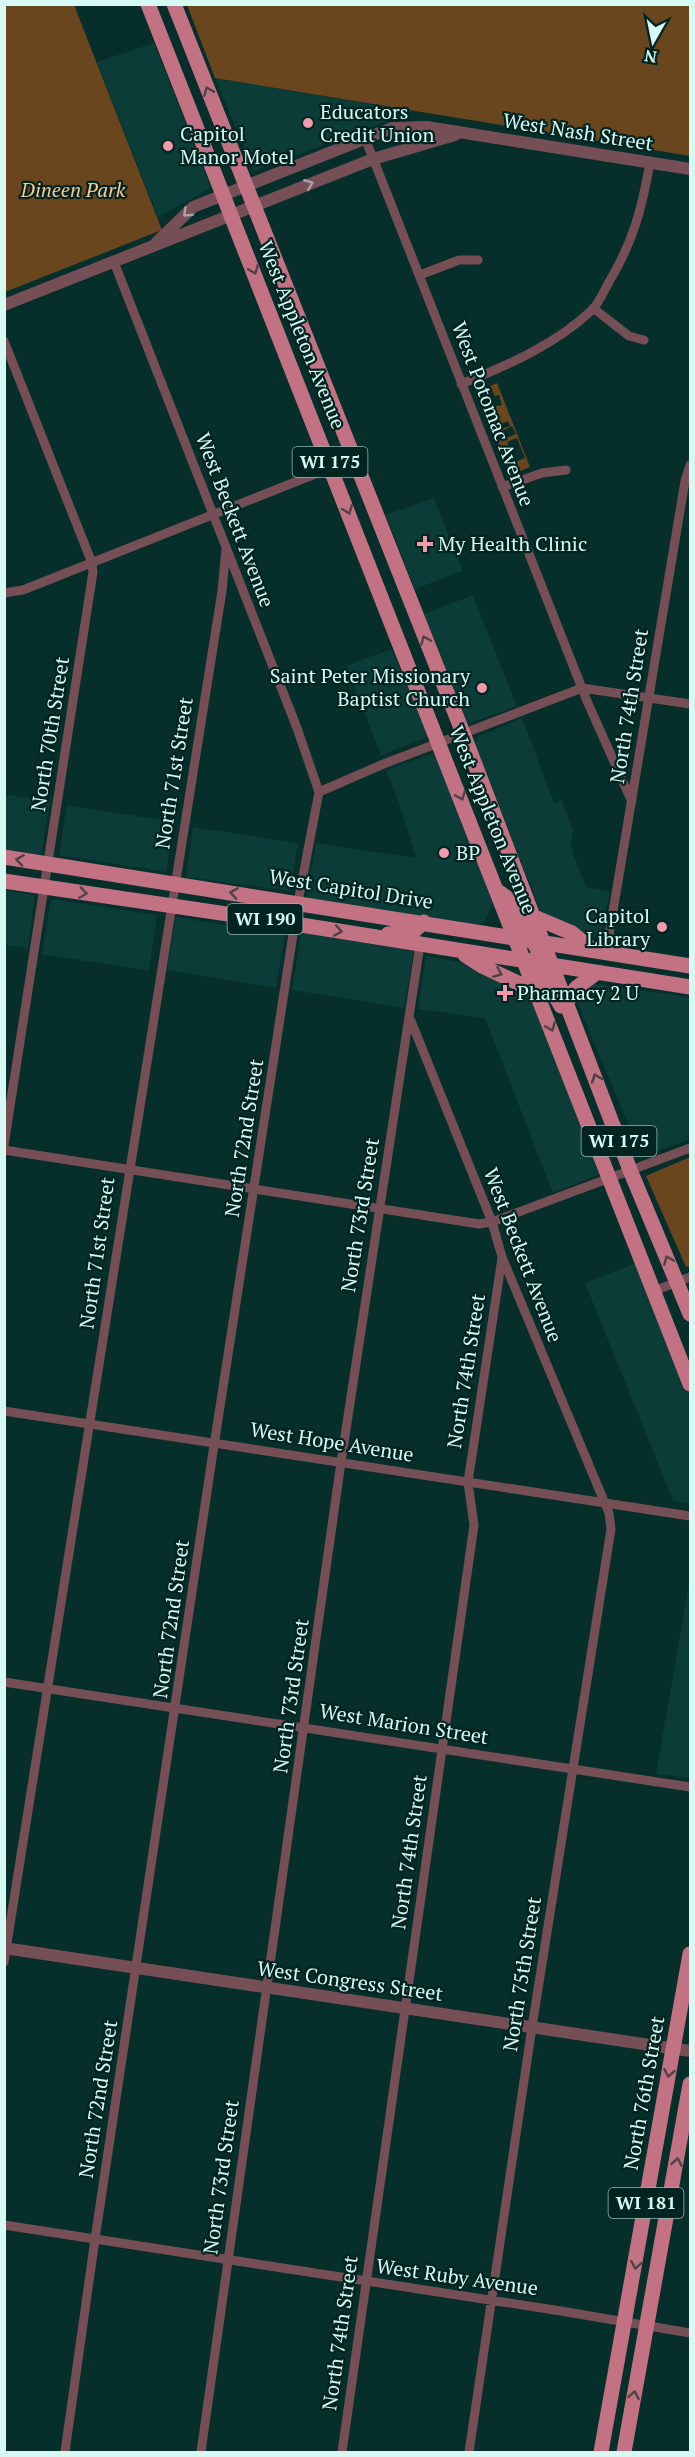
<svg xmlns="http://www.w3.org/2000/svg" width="695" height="2457" font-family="'PT Serif',serif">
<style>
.built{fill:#0c3c38}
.green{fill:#6a461f}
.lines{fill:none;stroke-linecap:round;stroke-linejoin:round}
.minor{stroke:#764e56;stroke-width:9}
.tertiary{stroke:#764e56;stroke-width:12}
.primary{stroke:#c37284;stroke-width:15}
.oneway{stroke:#4e4349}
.oneway2{stroke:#a6a4a5}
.poi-dot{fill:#f29aac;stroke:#002421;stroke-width:2}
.labels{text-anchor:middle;stroke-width:4.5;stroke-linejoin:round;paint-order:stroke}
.shield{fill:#002421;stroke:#96b9b5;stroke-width:1.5}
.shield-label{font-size:18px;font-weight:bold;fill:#d6f9f4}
.poi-label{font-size:20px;fill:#d6f9f4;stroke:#002421;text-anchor:start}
.street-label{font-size:20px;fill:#d6f9f4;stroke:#002421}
.park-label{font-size:20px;font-style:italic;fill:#fdc893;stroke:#002421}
</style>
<rect width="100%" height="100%" fill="#062e2b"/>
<path class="built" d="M154 43 211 188 158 217 97 62Z
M215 78 297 92 414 111 254 171Z
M434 498 463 571 415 589 386 515Z
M473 595 516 704 515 707 470 723 466 721 424 614Z
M391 649 430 736 381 755 346 666Z
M522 718 554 803 562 800 573 831 571 843 573 854 586 887 610 891 600 936 595 937 546 920 542 915 475 744 477 737Z
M437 752 493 905 484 922 478 925 306 898 316 843 416 858 399 803 386 770Z
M5 794 50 802 41 855 5 849Z
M67 805 174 822 166 872 59 855Z
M193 827 298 843 290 891 186 877Z
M4 890 35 895 28 948 5 945Z
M51 899 157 915 149 971 42 954Z
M176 917 285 935 276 988 167 970Z
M301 932 414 951 404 1008 292 990Z
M426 956 465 963 529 991 601 1174 553 1193 485 1018 418 1009Z
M589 983 690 997V1139L642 1157 575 997Z
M637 1263 690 1398V1504L673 1501 585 1283Z
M690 1578V1778L656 1774Z"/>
<path class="green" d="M5 5H74L162 230 5 292Z
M187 5H690V156L215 78Z
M497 383 530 467 510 475 503 457 511 454 515 462 525 458 517 438 507 442 511 452 503 455 497 441 516 434 512 426 495 435 493 432 510 426 508 421 492 428 484 409 502 405 499 395 495 396 490 386Z
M690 1157V1266L686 1267 646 1176Z"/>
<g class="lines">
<path class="minor" d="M365 138 587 701 632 802
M114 262 297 728 319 792
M420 275 459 260H478
M593 308 629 336 644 340
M4 341 92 563 93 572 4 1145
M461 384C508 365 555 345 592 310 599 303 604 291 609 282 633 242 642 209 650 162
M502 487 542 473 566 470
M4 593 23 590 353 459
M319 792 381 765 582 688 690 704
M606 953 685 481 690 465
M411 1021 492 1222 502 1257 609 1513 611 1529 532 2027 469 2452
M4 1150 479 1224 492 1222 690 1148
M654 1291 690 1277
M4 1411 690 1516
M4 1682 690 1787
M4 1962 222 591 226 549
M4 2225 561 2311 690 2333
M65 2452 95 2239 213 1452 298 902 319 792
M201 2452 341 1462 420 945
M342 2452 474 1525 468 1482 502 1258"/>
<path class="tertiary" d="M156 243 193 207 392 128 427 127 690 169
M4 305 373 159 455 135
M4 1948 690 2051"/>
<path class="primary" d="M148 4 690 1384
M174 4 463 733 630 1170 690 1314
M4 857 690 966
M4 881 295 924 690 987
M499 892 514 903 536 947
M534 917 572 933 592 949
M388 934 413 932 424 922
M465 955 482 966 537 992
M534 959 561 1006
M567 1002 576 988 595 974
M601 2452 690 1954
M624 2452 690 2084"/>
</g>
<defs><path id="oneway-chevron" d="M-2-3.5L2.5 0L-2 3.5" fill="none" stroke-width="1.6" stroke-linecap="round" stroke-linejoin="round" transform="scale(1.5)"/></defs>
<g class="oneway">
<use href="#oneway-chevron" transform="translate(208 91) rotate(-112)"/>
<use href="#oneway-chevron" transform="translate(254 270) rotate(68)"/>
<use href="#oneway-chevron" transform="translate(348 510) rotate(69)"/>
<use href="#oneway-chevron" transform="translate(425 640) rotate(-112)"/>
<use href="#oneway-chevron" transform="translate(461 796) rotate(68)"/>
<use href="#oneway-chevron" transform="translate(20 860) rotate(-171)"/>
<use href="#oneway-chevron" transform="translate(83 893) rotate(8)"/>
<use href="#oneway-chevron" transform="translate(234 893) rotate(-171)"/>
<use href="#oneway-chevron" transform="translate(338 931) rotate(10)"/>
<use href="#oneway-chevron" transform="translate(498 973) rotate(24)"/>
<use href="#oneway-chevron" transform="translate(551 1027) rotate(68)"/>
<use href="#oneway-chevron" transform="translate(596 1078) rotate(-110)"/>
<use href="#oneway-chevron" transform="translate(668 1260) rotate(-113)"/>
<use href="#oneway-chevron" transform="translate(669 2073) rotate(100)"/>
<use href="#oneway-chevron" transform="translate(677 2162) rotate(-80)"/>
<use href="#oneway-chevron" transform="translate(636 2265) rotate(100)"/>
<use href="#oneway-chevron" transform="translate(634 2395) rotate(-80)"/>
</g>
<g class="oneway2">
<use href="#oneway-chevron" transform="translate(309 184) rotate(-22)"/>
<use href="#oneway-chevron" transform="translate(187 213) rotate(136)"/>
</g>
<g class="poi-dot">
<circle cx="308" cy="123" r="6"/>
<circle cx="168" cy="146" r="6"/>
<path d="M422 535h6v6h6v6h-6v6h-6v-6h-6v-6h6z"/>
<circle cx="482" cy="688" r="6"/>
<circle cx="444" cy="853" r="6"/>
<circle cx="662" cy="927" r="6"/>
<path d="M502 984h6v6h6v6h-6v6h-6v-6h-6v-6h6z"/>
</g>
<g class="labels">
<g class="shield">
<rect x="292.5" y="447" width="75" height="30" rx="4.5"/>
<rect x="227.5" y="904" width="75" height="30" rx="4.5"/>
<rect x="581.5" y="1126" width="75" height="30" rx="4.5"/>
<rect x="608.5" y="2188" width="75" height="30" rx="4.5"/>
</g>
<g class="shield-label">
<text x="330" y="468">WI 175</text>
<text x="265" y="925">WI 190</text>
<text x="619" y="1147">WI 175</text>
<text x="646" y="2209">WI 181</text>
</g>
<g class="poi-label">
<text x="320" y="119">Educators<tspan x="320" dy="23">Credit Union</tspan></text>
<text x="180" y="141">Capitol<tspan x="180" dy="23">Manor Motel</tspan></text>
<text x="438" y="551">My Health Clinic</text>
<text x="470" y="683" text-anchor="end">Saint Peter Missionary<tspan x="470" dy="23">Baptist Church</tspan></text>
<text x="456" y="860">BP</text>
<text x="650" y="923" text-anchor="end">Capitol<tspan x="650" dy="23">Library</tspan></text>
<text x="517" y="1000">Pharmacy 2 U</text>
</g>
<g class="street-label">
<text transform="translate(578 132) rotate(9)" y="7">West Nash Street</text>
<text transform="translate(302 335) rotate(68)" y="7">West Appleton Avenue</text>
<text transform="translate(493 414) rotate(69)" y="7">West Potomac Avenue</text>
<text transform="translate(235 520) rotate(69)" y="7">West Beckett Avenue</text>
<text transform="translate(629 706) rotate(-81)" y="7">North 74th Street</text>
<text transform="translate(50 734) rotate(-81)" y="7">North 70th Street</text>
<text transform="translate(174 773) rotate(-81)" y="7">North 71st Street</text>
<text transform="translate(493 820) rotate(68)" y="7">West Appleton Avenue</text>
<text transform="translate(351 889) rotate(9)" y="7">West Capitol Drive</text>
<text transform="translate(244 1138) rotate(-81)" y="7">North 72nd Street</text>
<text transform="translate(360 1215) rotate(-81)" y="7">North 73rd Street</text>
<text transform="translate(97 1253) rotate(-82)" y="7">North 71st Street</text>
<text transform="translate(523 1255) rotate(69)" y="7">West Beckett Avenue</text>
<text transform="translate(466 1371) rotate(-81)" y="7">North 74th Street</text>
<text transform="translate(332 1442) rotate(9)" y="7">West Hope Avenue</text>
<text transform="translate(171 1619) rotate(-82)" y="7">North 72nd Street</text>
<text transform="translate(291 1696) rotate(-82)" y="7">North 73rd Street</text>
<text transform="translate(404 1724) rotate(9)" y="7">West Marion Street</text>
<text transform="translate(409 1852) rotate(-82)" y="7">North 74th Street</text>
<text transform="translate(522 1974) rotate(-81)" y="7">North 75th Street</text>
<text transform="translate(350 1981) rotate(8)" y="7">West Congress Street</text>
<text transform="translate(644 2093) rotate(-80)" y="7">North 76th Street</text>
<text transform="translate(98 2099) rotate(-81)" y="7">North 72nd Street</text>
<text transform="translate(221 2177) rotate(-82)" y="7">North 73rd Street</text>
<text transform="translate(457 2277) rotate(8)" y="7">West Ruby Avenue</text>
<text transform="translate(340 2333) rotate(-82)" y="7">North 74th Street</text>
</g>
<g class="park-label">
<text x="73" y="197">Dineen Park</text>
</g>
</g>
<rect width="695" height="2457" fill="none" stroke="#d6f9f4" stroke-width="12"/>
<g transform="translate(653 42) rotate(189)" stroke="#002421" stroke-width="4.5" paint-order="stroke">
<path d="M0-4.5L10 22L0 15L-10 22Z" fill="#d6f9f4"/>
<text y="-9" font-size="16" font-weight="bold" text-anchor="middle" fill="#d6f9f4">N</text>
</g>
</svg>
